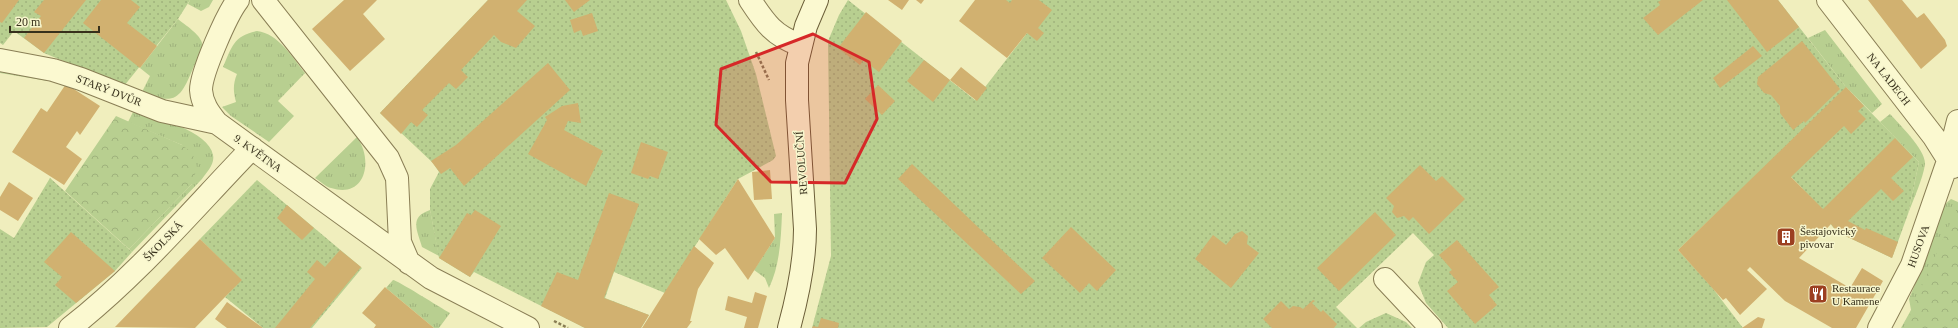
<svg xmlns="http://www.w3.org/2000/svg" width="1958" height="328" font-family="'Times New Roman',serif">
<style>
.grass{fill:url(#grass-tufts)}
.park{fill:url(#park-crowns)}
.garden{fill:url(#garden-dots)}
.building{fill:#d1b170}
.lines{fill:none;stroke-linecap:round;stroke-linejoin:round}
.street-casing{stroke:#897e55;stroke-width:24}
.secondary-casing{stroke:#6b5e38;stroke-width:24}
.path{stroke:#897e55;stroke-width:2.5;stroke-dasharray:3 2;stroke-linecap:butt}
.street{stroke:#fbf9d0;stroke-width:22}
.secondary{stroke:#fbf9d0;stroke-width:22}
.marked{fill:#d62828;fill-opacity:0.2;stroke:#d62828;stroke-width:3;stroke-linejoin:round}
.labels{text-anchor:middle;stroke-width:3;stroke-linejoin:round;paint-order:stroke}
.street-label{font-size:11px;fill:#37301b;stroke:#f7f6cd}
.poi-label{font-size:11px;fill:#37301b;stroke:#f7f6cd;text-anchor:start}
</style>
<defs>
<pattern id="grass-tufts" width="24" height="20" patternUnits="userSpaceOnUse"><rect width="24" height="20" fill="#b8cf90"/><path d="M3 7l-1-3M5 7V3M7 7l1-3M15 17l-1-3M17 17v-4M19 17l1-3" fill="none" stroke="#9fb27c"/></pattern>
<pattern id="park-crowns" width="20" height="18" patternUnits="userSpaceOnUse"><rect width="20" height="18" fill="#b8cf90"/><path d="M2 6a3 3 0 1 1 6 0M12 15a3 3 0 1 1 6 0" fill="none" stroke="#9fb27c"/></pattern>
<pattern id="garden-dots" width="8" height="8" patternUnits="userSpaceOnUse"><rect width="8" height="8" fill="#b8cf90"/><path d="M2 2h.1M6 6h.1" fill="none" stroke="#9fb27c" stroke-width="1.8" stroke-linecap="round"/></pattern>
</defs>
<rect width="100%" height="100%" fill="#f0eebd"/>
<path class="grass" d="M190 0H213L209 7 201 11 188 4Z
M178 19C185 25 200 34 202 43 203 50 197 60 194 66 181 97 177 107 142 92L150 76 140 68Z
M1825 30 1882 104 1872 113 1846 87 1808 38Z
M257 31C279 34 292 57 305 73L278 101 294 116 269 142 231 116 222 107 236 102C233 91 233 84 237 74L223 67C232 47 233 36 257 31Z
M0 69 40 76 48 81 0 73Z
M134 110C154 117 209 131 213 155 215 164 207 172 202 179L132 252 129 249 192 184 182 145 128 122Z
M1890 114C1899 124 1926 150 1925 164 1923 179 1913 200 1908 214L1919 162 1880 122Z
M357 137C374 161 365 199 331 188 326 187 320 181 315 178Z
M1951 199 1958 202V328H1901L1911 310 1909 299 1921 270 1945 204Z
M430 210 439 256 422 247C417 230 409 217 430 210Z
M782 213C781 238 780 265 769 288L765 278 754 270 775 238 774 214Z
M393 280C397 280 441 308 450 313L439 328H434L386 288Z"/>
<path class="park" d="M116 116 182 145 190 151 195 159 197 168 192 184 129 249 65 191Z
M1958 206V328H1908L1911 310Z"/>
<path class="garden" d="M0 0H190L178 19 124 86 44 53 14 31 3 45 0 43Z
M488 0H726L741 31 756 74 776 156 773 160 738 179 665 293 614 272 605 298 649 315 641 328H585L474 272 470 277 439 258 430 210V189L439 172 433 163 380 113Z
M848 0 975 100 1027 33 985 0H1778L1846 87 1919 162 1908 214 1892 258 1837 232 1801 187 1773 159 1678 250 1711 286 1743 328H1448L1426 303 1418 283 1426 262 1434 255 1413 233 1336 307 1357 328H812L831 256 828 41 839 15Z
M50 178 132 252 115 271 47 327 0 328V229L14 238Z
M257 180 362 268 312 328H263L225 297 241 280 200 239Z
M1386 313 1406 322 1412 328H1359L1366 322Z"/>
<path class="building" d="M0 0H19L2 23 0 22Z
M44 0H86L44 53 24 38 41 16 34 12Z
M101 0H131L140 7 127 23 157 46 140 68 83 23Z
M344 0H377L363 14 385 39 350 71 312 29Z
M488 0H527L517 11 535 26 516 48 501 42 494 35 461 70 468 77 456 89 449 83 422 110 428 115 417 127 411 122 401 134 380 113Z
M565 0H590L574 12Z
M888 0H909L902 10Z
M916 0H924L921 4Z
M975 0H1006L1010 3 1012 0H1039L1052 10 1038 28 1044 33 1037 41 1027 33 1007 58 959 21Z
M1661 0H1703L1658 35 1643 18 1660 5 1658 2Z
M1727 0H1778L1799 27 1767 52Z
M1868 0H1902L1917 18 1924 13 1945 40 1947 46 1945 48 1921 69Z
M866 12 902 41 879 72 863 60 860 65 838 48Z
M592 13 598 31 583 36 581 30 574 33 570 20Z
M1802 41 1840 89 1805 123 1804 121 1793 130 1780 113V106L1771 95 1764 93 1757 84 1758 77Z
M1753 46 1762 56 1720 88 1713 78Z
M924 60 950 80 933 102 907 81Z
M548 63 570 90 464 186 450 168 441 174 431 161 456 145Z
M961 67 987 88 977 101 950 80Z
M66 84 100 106 80 135 77 131 66 147 82 159 64 185 12 152 41 108 47 112Z
M878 85 895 101 882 115 865 99Z
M1846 87 1864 106 1858 111 1866 119 1851 134 1844 126 1791 177 1823 209 1895 138 1913 157 1891 178 1904 191 1893 201 1881 189 1848 221 1865 230 1866 228 1898 242 1892 258 1837 232 1831 224 1799 258 1850 288 1862 268 1883 281 1856 328H1832L1785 301 1750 267 1747 270 1767 289 1740 315 1726 298 1723 300 1678 250Z
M578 103 581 123 568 121 564 130 603 151 586 186 528 154 547 120 545 117 562 106Z
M641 142 668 152 658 179 650 176 648 179 631 173Z
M912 164 1002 250 1035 281 1021 294 898 179Z
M1420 165 1436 181 1442 176 1465 199 1429 234 1413 217 1409 221 1404 216 1397 218 1392 212 1394 206 1386 198Z
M770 170 772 199 754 200 752 172Z
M738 179 775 238 748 280 725 248 716 255 699 239Z
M9 182 33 198 18 221 0 210V197Z
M609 193 639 204 604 298 649 315 641 328H585L541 306 557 272 578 280Z
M287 205 314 228 302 240 277 218Z
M475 210 501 226 470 277 439 258 467 213 471 215Z
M1375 212 1396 235 1339 291 1317 268Z
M1071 227 1116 270 1097 291 1089 283 1080 293 1042 258Z
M1242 231 1248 236 1247 244 1259 253 1231 288 1195 259 1213 235 1226 245 1235 234Z
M71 232 115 271 76 303 55 285 62 277 44 262Z
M200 239 242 280 225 297 195 328 115 327Z
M1457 240 1499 287 1489 295 1497 305 1475 324 1447 291 1458 282 1449 272 1452 270 1439 255Z
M694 246 714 263 698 289 690 321H692L687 328H642Z
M340 250 361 267 310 328H275L315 279 307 272 317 260 325 267Z
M385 287 386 288 434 328H374L376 325 362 313Z
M755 292 767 296 758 328H744L747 317 725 310 728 296 752 303Z
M1313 300 1315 301 1312 303 1321 312 1323 310 1337 324 1334 328H1272L1263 319 1281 301 1289 309 1293 306 1300 307 1303 309Z
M227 302 263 328H227L215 319Z
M1758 317 1765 319 1762 328H1742Z
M821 318 839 323 838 328H812L813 326 818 327Z"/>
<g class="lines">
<defs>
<path id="street" d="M238 0C227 14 201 73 201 90 202 104 209 113 217 123L431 278 528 328
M263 0 388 158 397 178 400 242 409 263
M750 0C765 23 774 36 800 45
M1828 0 1934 137 1953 167
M0 60 53 70 81 79 162 111 217 123
M1385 279 1431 328
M70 328C137 276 193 209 252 148
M1879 328 1912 265 1948 161 1958 121"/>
<path id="secondary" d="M789 328C798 295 805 263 805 229L797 100V63L806 26 817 0"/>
</defs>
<use href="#street" class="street-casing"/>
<use href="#secondary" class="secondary-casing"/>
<path class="path" d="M756 52 769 80
M554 321 568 328"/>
<use href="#street" class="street"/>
<use href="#secondary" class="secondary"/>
</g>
<path class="marked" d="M813 34 869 62 877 119 845 183 771 182 716 125 721 69Z"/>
<defs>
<symbol id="building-square" viewBox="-11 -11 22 22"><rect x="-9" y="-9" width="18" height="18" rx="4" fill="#9c3f21" stroke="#f7f6cd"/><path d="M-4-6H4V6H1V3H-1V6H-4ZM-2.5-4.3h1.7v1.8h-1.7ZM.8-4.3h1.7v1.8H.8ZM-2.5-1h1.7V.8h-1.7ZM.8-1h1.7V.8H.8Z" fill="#fff"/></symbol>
<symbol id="restaurant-square" viewBox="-11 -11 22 22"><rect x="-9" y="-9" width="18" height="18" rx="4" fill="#9c3f21" stroke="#f7f6cd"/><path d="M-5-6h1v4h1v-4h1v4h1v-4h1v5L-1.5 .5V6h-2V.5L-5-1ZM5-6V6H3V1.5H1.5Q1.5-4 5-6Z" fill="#fff"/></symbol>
</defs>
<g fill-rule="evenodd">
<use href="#building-square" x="1775" y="226" width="22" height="22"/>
<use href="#restaurant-square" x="1807" y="283" width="22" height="22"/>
</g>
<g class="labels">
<g class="street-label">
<text transform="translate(1889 79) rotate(52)" y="4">NA LADECH</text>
<text transform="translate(109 90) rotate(21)" y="4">STARÝ DVŮR</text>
<text transform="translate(258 153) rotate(36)" y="4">9. KVĚTNA</text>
<text transform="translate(801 163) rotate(-94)" y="4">REVOLUČNÍ</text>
<text transform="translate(163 241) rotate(-46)" y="4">ŠKOLSKÁ</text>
<text transform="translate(1918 246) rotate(-70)" y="4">HUSOVA</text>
</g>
<g class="poi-label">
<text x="1800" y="235">Šestajovický<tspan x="1800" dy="13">pivovar</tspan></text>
<text x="1832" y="292">Restaurace<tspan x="1832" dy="13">U Kamene</tspan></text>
</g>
</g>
<path d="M10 26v6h89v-6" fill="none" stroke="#37301b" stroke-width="2"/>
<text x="16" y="26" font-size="12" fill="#37301b" stroke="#f7f6cd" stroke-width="3" paint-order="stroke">20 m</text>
</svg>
